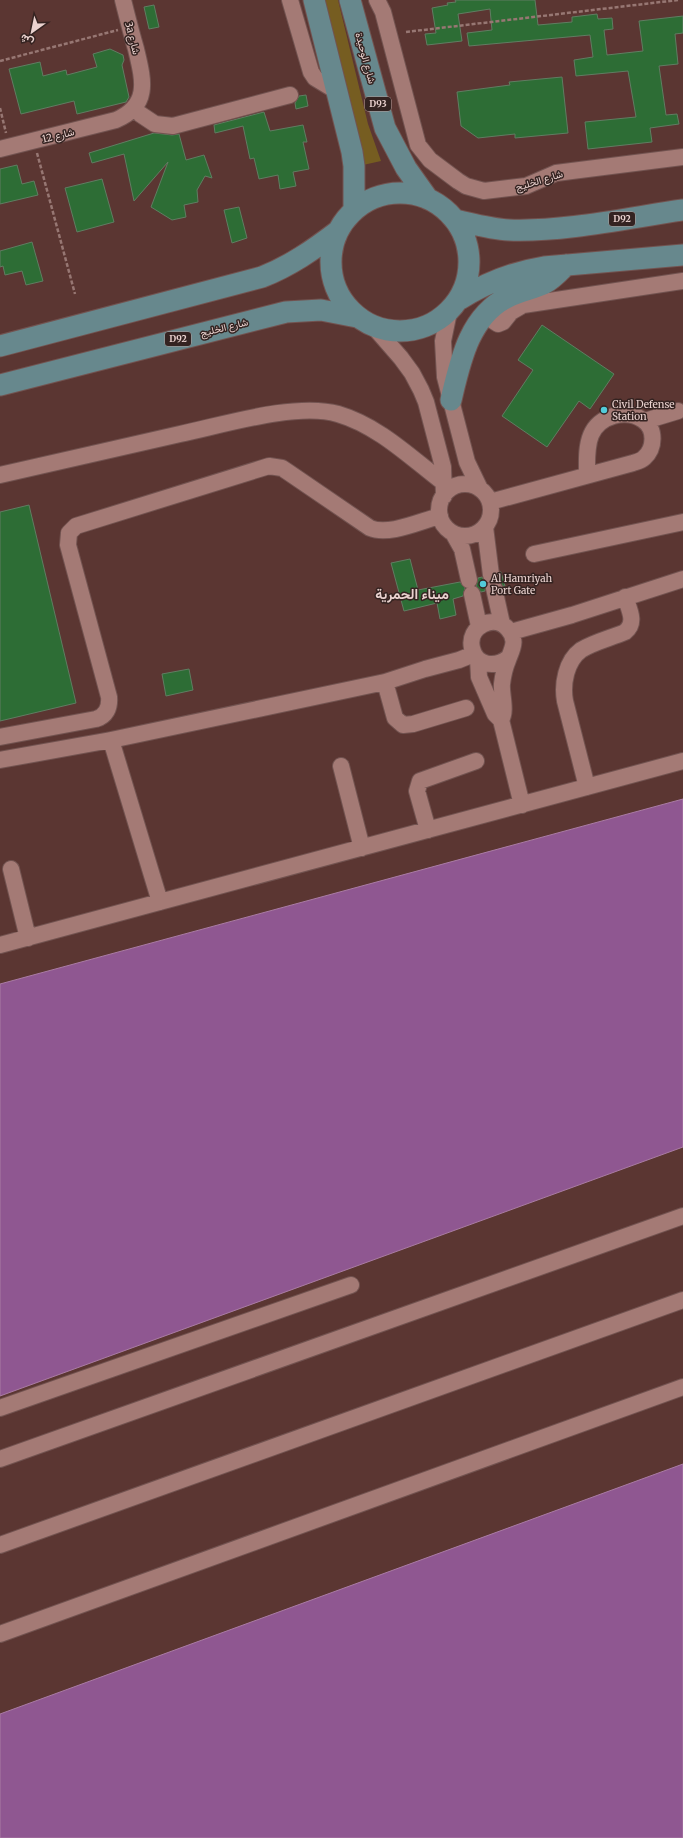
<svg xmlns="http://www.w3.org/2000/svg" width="683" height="1838" font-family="Merriweather,Vazirmatn,serif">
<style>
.green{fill:#765d21}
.water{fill:#8f5791;stroke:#aa7ca4}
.building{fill:#2d6d35;stroke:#607d62}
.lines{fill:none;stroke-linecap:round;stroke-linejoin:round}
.minor-casing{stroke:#725350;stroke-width:18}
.major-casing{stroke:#725350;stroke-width:23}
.path{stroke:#977773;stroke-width:2.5;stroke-dasharray:4 2;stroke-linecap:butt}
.minor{stroke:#a47a75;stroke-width:16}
.major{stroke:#67888d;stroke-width:21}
.poi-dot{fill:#52cbd9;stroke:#342321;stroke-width:1.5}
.labels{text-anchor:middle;stroke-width:3;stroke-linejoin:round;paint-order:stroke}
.shield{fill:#342321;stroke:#b39e9b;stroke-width:1}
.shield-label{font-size:9px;font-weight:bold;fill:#ead2cf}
.street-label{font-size:10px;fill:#ead2cf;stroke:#342321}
.poi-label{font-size:10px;fill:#ead2cf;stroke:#342321;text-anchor:start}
.district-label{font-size:14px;font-weight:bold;fill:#ead2cf;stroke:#342321}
</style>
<rect width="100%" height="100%" fill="#5b3632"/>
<path class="green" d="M324 0H338L368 124 381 161 363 165Z"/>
<path class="water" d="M683 799V1147L0 1396V984Z
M683 1464V1838H0V1714Z"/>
<path class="building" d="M455 0H535L538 25 572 22V17L597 14 598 19 612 18 613 29 604 30 607 55 643 51 639 21 683 16V33L675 34 678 64 659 66 666 115 677 114 679 124 650 128 652 142 588 149 585 122 636 117 628 71 576 76 574 60 593 57 590 35 469 46 467 33 492 30 490 9 458 14 462 41 427 45 425 34 436 33 432 8 448 5 447 3 456 2Z
M154 5 159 27 149 29 144 7Z
M110 49 123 55 124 60 122 65 129 97 126 102 77 114 74 101 21 114 9 69 40 62 43 76 66 70 67 75 97 67 93 54Z
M562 77 568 133 515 138V134L478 138 461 126 457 92 510 85 509 82Z
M306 95 308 106 296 109 295 103 299 96Z
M264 112 270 131 303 125 307 142H303L309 169 293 172 296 186 280 189 278 175 259 179 254 158 250 159 243 126 215 133 214 125Z
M154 133 172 135 179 134 186 160 204 155 212 178 205 176 197 190 198 202 184 205 186 217 172 220 151 207 168 162 134 201 124 154 92 163 89 153Z
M17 165 22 184 34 181 38 195 0 204V169Z
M102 179 114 222 77 232 65 188Z
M239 207 247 238 232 243 224 210Z
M32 242 43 281 26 285 22 271 5 275 3 266 0 267V251Z
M542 325 614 374 590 409 579 401 547 447 502 416 533 370 518 360Z
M29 505 76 703 0 721V512Z
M410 559 418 590 460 582 465 588 463 596 453 599 456 615 440 619 437 603 404 611 391 563Z
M500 572H501L505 586H503L499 580Z
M482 577 486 583 485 591 481 592 476 586 478 578Z
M189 669 193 690 166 696 162 674Z"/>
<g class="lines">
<defs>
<path id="minor" d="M290 0 311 72 315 78 338 92
M377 0 383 12 418 145 430 160 458 181 466 186 484 191 526 186 556 173 683 157
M140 114 155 124 173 126 290 95
M0 149 116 120C151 105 143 79 136 49 131 32 127 16 123 0
M449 312 443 341 445 377 467 462 480 489
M484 315 498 324 503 322 511 312 523 305 683 281
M374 327 401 358 412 373 421 390 426 402 443 467 444 496
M645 421 678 411
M0 475C60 461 120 448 180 434 223 425 296 402 338 414 379 426 411 458 444 483
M439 510a26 26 0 1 1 52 0a26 26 0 1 1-52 0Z
M490 502 633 463C636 462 641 461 644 458 655 448 656 429 643 420 626 408 599 416 591 435 586 447 587 462 587 475
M485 527 491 575
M453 533 462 549 469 580
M534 554 683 522
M494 588 502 624
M472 594 479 626
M511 632 572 615 683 579
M508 658C495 668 476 666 472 648 467 627 494 613 508 629 518 640 512 649 508 660 505 667 503 675 502 684 501 694 507 711 501 720L522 805
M478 659 479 677 495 714 501 720
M385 682 395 718 403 725 413 724 466 708
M0 737 96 719C106 716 110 708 109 697L68 545 69 533 76 526 269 466 282 468 288 472 370 528C389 536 420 521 440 516
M111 740 160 902
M0 760 111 740 385 682 425 669 459 660 474 654
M341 766 362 848
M587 787 565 701C562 684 566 661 581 650 594 642 611 638 625 632 637 623 629 609 625 597
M428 830 417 791 420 781 476 761
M11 869 28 938
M0 945 683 761
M0 1408 351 1285
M0 1459 683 1216
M0 1545 683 1300
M0 1634 683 1387"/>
<path id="major" d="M314 0 352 152 354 166V210
M350 0 385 128 406 168 428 199
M331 262a69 69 0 1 1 138 0a69 69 0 1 1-138 0Z
M455 220C473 224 491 229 509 230 564 232 628 218 683 210
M460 299C487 282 513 272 544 267L683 255
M0 346 262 277C290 266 313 250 338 231
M0 385 286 312 321 310 357 317
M451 400C460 362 469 316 508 297 520 291 533 289 545 283 553 279 560 271 566 265"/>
</defs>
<use href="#minor" class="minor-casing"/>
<use href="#major" class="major-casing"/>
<path class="path" d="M406 32 678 0
M0 61 118 30
M0 108 6 133
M37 153 75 294"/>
<use href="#minor" class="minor"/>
<use href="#major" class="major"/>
</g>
<g class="poi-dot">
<circle cx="604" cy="410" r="4"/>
<circle cx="483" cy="584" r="4"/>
</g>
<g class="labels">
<g class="shield">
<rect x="365" y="97" width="26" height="14" rx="3"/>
<rect x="609" y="212" width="26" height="14" rx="3"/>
<rect x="165" y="332" width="26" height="14" rx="3"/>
</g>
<g class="shield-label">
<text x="378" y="107">D93</text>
<text x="622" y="222">D92</text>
<text x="178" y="342">D92</text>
</g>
<g class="street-label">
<text transform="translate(133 38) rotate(76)" y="4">3a شارع</text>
<text transform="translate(366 58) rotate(75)" y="4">شارع الوحيدة</text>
<text transform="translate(58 135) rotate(-14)" y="4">شارع 12</text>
<text transform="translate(539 180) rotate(-17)" y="4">شارع الخليج</text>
<text transform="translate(224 327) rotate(-14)" y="4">شارع الخليج</text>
</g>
<g class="poi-label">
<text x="612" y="408">Civil Defense<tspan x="612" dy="12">Station</tspan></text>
<text x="491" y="582">Al Hamriyah<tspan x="491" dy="12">Port Gate</tspan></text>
</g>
<g class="district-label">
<text x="412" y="599">ميناء الحمرية</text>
</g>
</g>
<g transform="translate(32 32) rotate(213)" stroke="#342321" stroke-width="3" paint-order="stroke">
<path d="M0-3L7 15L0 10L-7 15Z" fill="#ead2cf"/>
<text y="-6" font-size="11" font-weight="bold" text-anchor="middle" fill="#ead2cf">ش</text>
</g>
</svg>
